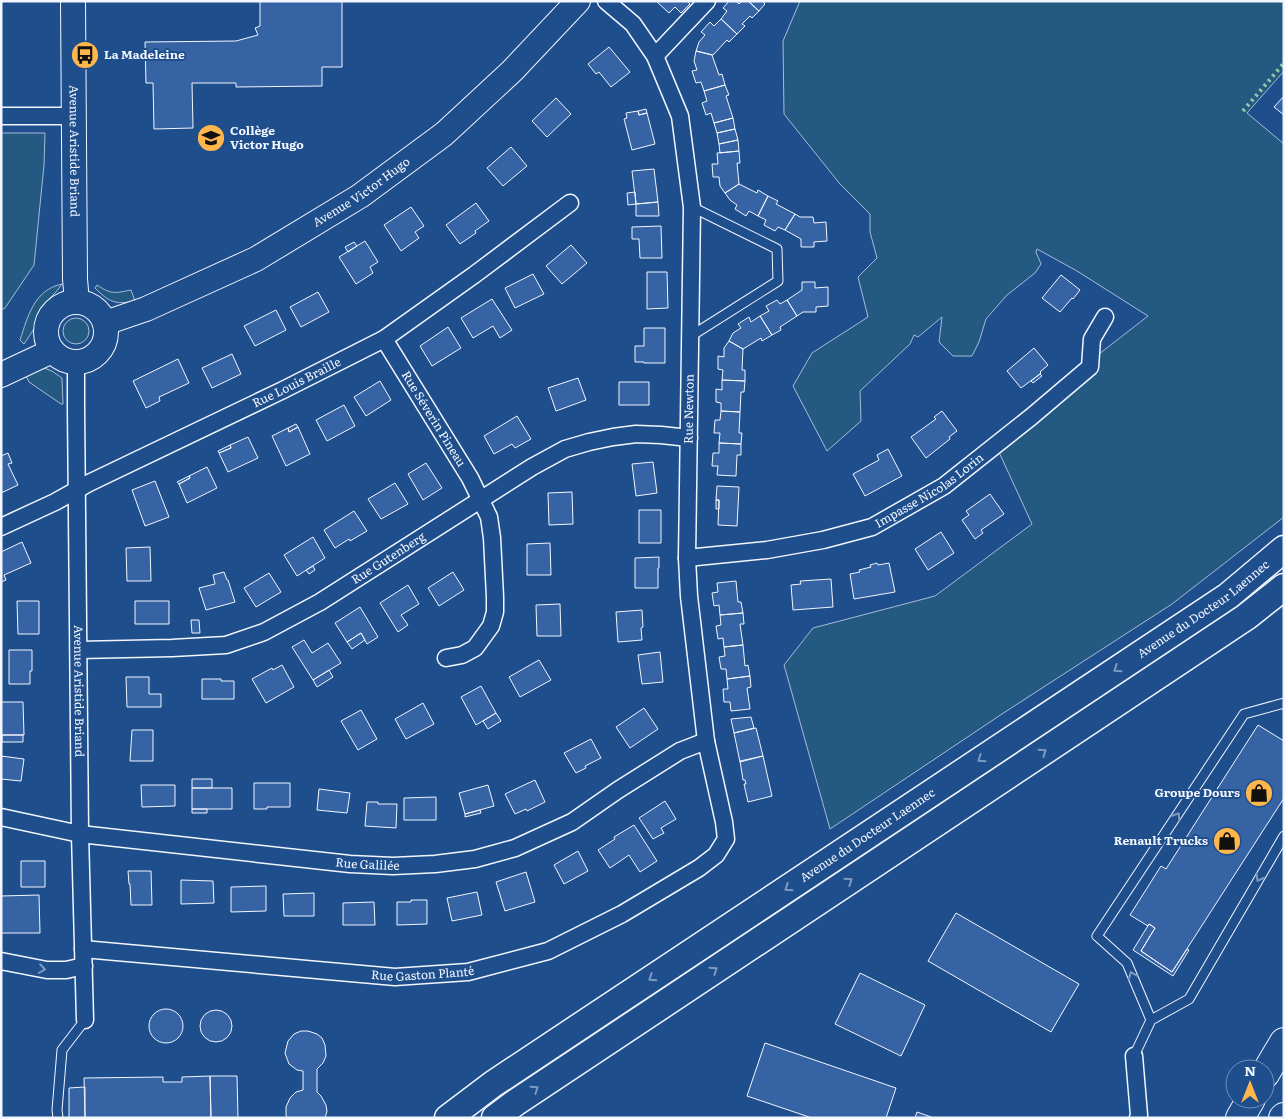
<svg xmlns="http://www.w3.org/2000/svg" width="1285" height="1119" font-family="Literata,serif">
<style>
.green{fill:#245a82;stroke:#a8bbd7}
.building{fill:#3563a3;stroke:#f2f6ff}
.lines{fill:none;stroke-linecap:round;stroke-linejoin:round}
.lane-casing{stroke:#f2f6ff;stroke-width:11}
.street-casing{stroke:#f2f6ff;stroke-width:19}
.secondary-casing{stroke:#f2f6ff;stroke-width:26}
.primary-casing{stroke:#f2f6ff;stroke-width:29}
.highway-casing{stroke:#f2f6ff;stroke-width:30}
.lane{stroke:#1f4e8c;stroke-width:9}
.street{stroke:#1f4e8c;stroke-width:16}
.secondary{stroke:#1f4e8c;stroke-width:24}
.primary{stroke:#1f4e8c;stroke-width:26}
.highway{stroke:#1f4e8c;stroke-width:28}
.hedge{stroke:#97c8a6;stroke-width:4;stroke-dasharray:2.5 4;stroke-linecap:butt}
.oneway{stroke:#7e9ac0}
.labels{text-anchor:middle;stroke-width:4;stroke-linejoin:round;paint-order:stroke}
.poi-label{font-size:12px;font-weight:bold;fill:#f2f6ff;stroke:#1f4e8c;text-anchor:start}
.street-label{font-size:12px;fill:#f2f6ff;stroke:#1f4e8c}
</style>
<rect width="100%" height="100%" fill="#1f4e8c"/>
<path class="green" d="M800 1H1284V71L1247 113 1284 144V517L1172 604 1005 712 830 829 784 665 813 628 935 596 1032 524 992 437 1148 316 1077 271 1037 249 1036 252 1041 264 1035 273 1007 295 986 319 979 342 972 356H953L939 342 942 317 918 337 914 335 910 344 860 391 861 421 827 451 793 386 812 353 868 317 858 277 877 258 870 232V214L840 184 784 114 783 41Z
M1 133H45L44 165 34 265 5 308 1 310Z
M62 284 56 292 45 303 40 309 34 329 24 344 20 340C28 316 34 290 62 284Z
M97 285C112 295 115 293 131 290L135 301C115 305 109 302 95 288Z
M63 331a13 13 0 1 1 26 0a13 13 0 1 1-26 0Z
M44 368 52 371 62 378 63 404H61L29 382 26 376 35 371Z"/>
<path class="building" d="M260 1H342V67H322V86L236 87V83H192L193 128 154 129 153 83H146L145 42 236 41 258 35 255 28 260 26Z
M656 1H687L690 4 681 13 675 7 669 13Z
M729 1H736L739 4 742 1H748L759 11 752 18 750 16 742 24 745 26 737 34 721 19 727 11 723 8Z
M748 1H763V2L765 4 759 11Z
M721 19 737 34 729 42 727 40 713 55 696 51 699 42 705 35 701 32 710 22 714 26Z
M609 47 630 72 611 87 599 72 596 74 588 64Z
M696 51 712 55 719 75 722 74 725 85 704 91 701 82 696 83 692 71 697 70 694 61Z
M725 85 729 95 726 96 733 118 714 123 711 113 706 115 702 103 707 101 704 91Z
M1284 96V115L1274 107Z
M556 98 571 114 547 137 532 121Z
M646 109 647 113 639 115 638 111Z
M638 111 639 115 647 113 655 144 632 150 624 119 627 118 626 113Z
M733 118 735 129 717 133 714 123Z
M735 129 738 140 719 144 717 133Z
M738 140 739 151 720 153 719 144Z
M511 147 527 166 503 186 487 168Z
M739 151 740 163H737L739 184 725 193 720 186 719 177H713L712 164H718L717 153Z
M654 169 658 202 636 204 632 171Z
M739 184 757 193 758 190 768 196 758 216 749 211 746 216 735 209 737 205 730 200 725 193Z
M635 192 636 204 628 205 627 193Z
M768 196 778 201 776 204 795 214 785 230 778 227 775 231 764 225 766 220 758 216Z
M658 202 659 216H636V204Z
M476 203 489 221 475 231 476 233 460 244 446 225Z
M411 207 424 226 415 232 419 238 401 251 384 225Z
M795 214 800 217H813L814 223 826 222 827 241 814 242V247H801V239L785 230Z
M661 226 662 258H640L639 239H632V227Z
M365 241 378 262 370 267 373 273 356 284 339 257Z
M354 242 357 246 348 252 345 247Z
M571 245 587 263 562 284 546 266Z
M647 272H667L668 308 647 309Z
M533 274 544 294 515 308 505 288Z
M1061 275 1080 290 1073 299 1072 298 1060 312 1042 298Z
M802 282H815V288L828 287V306L816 307V312H803L797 316 787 300 802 290Z
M318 292 329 312 301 327 290 307Z
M492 299 512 330 500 338 493 326 473 338 461 318Z
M777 300 780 304 787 300 797 316 780 327 781 330 772 335 760 316 769 311 766 306Z
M276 310 286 330 255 346 244 326Z
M760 316 772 335 762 341 761 338 743 349 729 341 733 333 741 328 738 324 749 317 751 322Z
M448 327 461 348 432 366 420 346Z
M644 328H665V363H644V362H635V346H644Z
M729 341 743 349 742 370H745V381L722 380 723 370 718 369V356L724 357V348Z
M1034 348 1048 365 1040 372 1041 373 1040 374 1021 388 1007 371Z
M232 354 241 374 212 388 202 368Z
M178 359 189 383 159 397 160 401 146 408 133 381Z
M1040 374 1042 376 1033 383 1031 381Z
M578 378 586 400 556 411 548 388Z
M722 380 745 381 744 392H741L740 412 721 411V403L716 402V389L722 390Z
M380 381 391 400 366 416 354 397Z
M619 382H649V405H619Z
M344 405 355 426 327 441 316 420Z
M721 411 740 412 739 433H742L741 444 719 443 720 433H714L715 420H720Z
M942 411 957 431 949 437 950 439 926 458 911 437 936 419 934 417Z
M517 416 531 439 515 448 512 444 494 454 484 436Z
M296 424 298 427 289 432 288 428Z
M298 427 310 454 286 466 272 436 288 428 289 432Z
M248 437 258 458 228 472 219 453 231 448 230 445Z
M719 443 741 444V455H737L736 476 717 475 718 466H712L713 453H719Z
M230 445 231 448 219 453 218 451Z
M888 449 902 476 865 496 853 474 879 460 877 455Z
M8 453 12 463 8 464 18 485 1 493V456Z
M653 462 657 493 636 496 632 464Z
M426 463 442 488 423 500 408 474Z
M207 467 217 488 187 503 179 484 190 478 189 476Z
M189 476 190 478 179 484 177 482Z
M155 481 169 517 145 526 132 490Z
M395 483 408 504 381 519 368 499Z
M717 486 739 487 737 526 718 525 719 500H716Z
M572 492 573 524 549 525 548 493Z
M990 494 1004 514 981 530 983 533 975 539 962 520 969 515 966 511Z
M716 500H719V509H716Z
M639 510H661V543H639Z
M354 511 367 531 350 541 349 539 335 548 324 530Z
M941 532 954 553 928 570 915 549Z
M313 537 325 558 297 576 284 555Z
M22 542 31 563 4 575 6 580 1 582V552Z
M550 543 551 575H527V544Z
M150 547 151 581H127L126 548Z
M659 557V568H658V588H635V558Z
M877 563 878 565 889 563 895 592 854 599 850 574 860 572 859 570 871 567 870 565Z
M313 566 315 570 309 574 306 570Z
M224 572 227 580H228L235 602 206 610 199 588 215 584 213 575Z
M453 572 464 590 439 606 428 588Z
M269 573 281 592 256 607 244 588Z
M831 579 833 607 793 610 791 585 801 584 800 581Z
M736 581 738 602H741L743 613 720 615 719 605 714 606 712 593 718 592 717 583Z
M408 585 419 604 401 615 408 625 398 632 380 603Z
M17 601H39V634H18Z
M135 601H169V624H135Z
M560 604 561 636H537L536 605Z
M360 607 378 637 367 644 361 633 347 642 335 623Z
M642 610 643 627 641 628 642 640 618 642 616 612Z
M743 613 744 624H740L743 645 724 647 723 638 718 639 716 626 721 625 720 615Z
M191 620H199L200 633H192Z
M361 633 365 640 352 649 347 642Z
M304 640 312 653 328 643 341 663 313 680 292 647Z
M743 645 745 666 748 665 750 676 727 679 726 669H721L719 657 725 656 724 647Z
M9 650H32V671H30V684H9Z
M660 652 663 682 642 684 638 655Z
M539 660 551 680 520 697 509 677Z
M282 665 294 687 266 703 252 679 272 668 273 670Z
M329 670 333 677 317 687 313 680Z
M750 676 751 687 747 688 750 709 731 711 730 702H724L723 689H728L727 679Z
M126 677H149V694H161V707H127Z
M202 679H221V681H234V699H202Z
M481 686 496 713 476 725 461 697Z
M1 702H23L24 735H1Z
M423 703 434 724 406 739 395 719Z
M644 708 658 729 630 748 616 727Z
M361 710 377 739 358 750 341 721Z
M496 713 501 721 488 729 483 721Z
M751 717 754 728 734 733 731 719Z
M1258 725 1284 741V798L1172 972 1141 951 1155 928 1149 924 1148 926 1130 915 1161 866 1166 869Z
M756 728 763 756 740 762 734 733Z
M132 730H153V761H130Z
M2 735H23V742H2Z
M591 739 601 758 585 766 586 768 576 773 564 753Z
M1 756 24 759 21 781 1 779Z
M763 756 772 796 748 802 744 784H746L745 780H743L740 761Z
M192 779H212V788H192Z
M535 780 545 802 527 811 526 809 515 814 505 794Z
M254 783H290V807H267V809H254Z
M141 785H175V806L142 807Z
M488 785 494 806 465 814 459 793Z
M192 788H232V809H192Z
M319 789 350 793 347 813 317 810Z
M436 797V820H404V798Z
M665 801 676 819 661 828 664 833 653 839 639 818Z
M367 802H378V804H397L396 828 365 826Z
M192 809H207V813H192Z
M480 810 481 813 465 817V814Z
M634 825 657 861 640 872 629 855 610 868 598 850 615 839 614 837Z
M578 851 588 871 564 884 554 865Z
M21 861H45V887H21Z
M128 871H151L152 905H131L130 884H129Z
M526 872 535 902 505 911 496 882Z
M181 880 213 881 214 903 181 904Z
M266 886V911L231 912V887Z
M477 892 482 915 452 921 447 898Z
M314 893V916H284L283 894Z
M39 895 40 933H1V896Z
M411 900H427V924L397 925V902H411Z
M374 902 375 925H343V903Z
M956 913 1079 984 1051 1032 928 961Z
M1149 924 1155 928 1141 951 1172 972 1187 949 1189 950 1173 976 1133 950Z
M860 973 925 1005 901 1056 835 1024Z
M149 1026a17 17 0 1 1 34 0a17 17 0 1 1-34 0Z
M200 1026a16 16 0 1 1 32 0a16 16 0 1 1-32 0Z
M301 1031H308L317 1034 322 1038 325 1045 326 1056 323 1063 317 1069V1092L321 1096 326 1105 327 1111 325 1118H287L286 1115V1107L290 1098 296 1092 303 1090V1071L297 1070 289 1064 285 1053 288 1041 294 1034Z
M765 1043 896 1088 886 1118H812L747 1096Z
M210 1076 211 1118H85L84 1078 163 1077V1082H182V1077Z
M210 1076H237L238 1118H211Z
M85 1087V1118H69V1088Z
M917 1112 934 1118H915Z"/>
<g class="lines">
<defs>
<path id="lane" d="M691 336 778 281 777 249 692 207
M1151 1020 1127 963 1097 936 1244 714 1284 703
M1134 1056 1151 1020 1189 999 1284 836
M58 1118 57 1110 62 1050 85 1020"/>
<g id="street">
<path d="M655 56 707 1"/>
<path d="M1 116H75"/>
<path id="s1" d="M384 339 470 478 489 517 492 538 495 597V612L491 626 475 648 462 655 446 658"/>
<path id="s2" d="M76 362V408L80 834 85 1020"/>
<path id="s3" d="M1 527 55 502 89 483 283 390 384 339 474 275 570 203"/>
<path id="s4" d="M687 558 767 550 823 540 872 527 944 486 1031 417 1090 367 1092 339 1105 317"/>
<path id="s5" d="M79 650 172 648 226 645 264 632 320 602 532 467 565 449 589 442 613 437 636 434 661 435 689 438"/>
<path id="s6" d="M1 817 80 834 350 864 393 866 435 864 475 859 515 848 572 822 618 790 680 751 706 741"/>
<path id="s7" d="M83 949 395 977 468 972 548 951 622 914 699 868 716 855 726 839 724 822 706 741 689 596 687 558 692 207 680 116 655 56 633 24 606 1"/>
<path d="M1 961 47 970H66L84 966"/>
<path d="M1134 1056 1139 1115 1138 1118"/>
</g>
<g id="secondary">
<path id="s8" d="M73 1 75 279 77 302"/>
<circle cx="76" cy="332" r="30"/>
<path id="s9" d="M105 323 146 309 256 259 360 196 444 134 512 71 578 1"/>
<path d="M1 375 52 351"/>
</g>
<g id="primary">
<path id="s10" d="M448 1118 493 1084 1228 596 1284 549"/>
<path d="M495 1118 515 1103 1246 617 1284 587"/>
</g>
<path id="highway" d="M1265 1074 1284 1042
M1240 1118 1251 1099
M1283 1118 1284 1117"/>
</defs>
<use href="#lane" class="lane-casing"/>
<use href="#street" class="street-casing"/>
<use href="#secondary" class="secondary-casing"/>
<use href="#primary" class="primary-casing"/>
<use href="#highway" class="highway-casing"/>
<use href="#lane" class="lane"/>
<use href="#street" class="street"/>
<use href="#secondary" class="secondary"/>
<use href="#primary" class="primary"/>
<use href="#highway" class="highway"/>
<path class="hedge" d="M1243 111 1284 63"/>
</g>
<defs><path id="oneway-chevron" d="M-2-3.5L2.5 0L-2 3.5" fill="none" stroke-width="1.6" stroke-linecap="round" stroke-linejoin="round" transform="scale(1.25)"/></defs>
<g class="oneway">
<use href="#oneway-chevron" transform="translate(1117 669) rotate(146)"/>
<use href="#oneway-chevron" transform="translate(1043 752) rotate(-34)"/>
<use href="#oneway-chevron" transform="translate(981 759) rotate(146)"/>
<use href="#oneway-chevron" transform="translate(1177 816) rotate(-57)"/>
<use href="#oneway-chevron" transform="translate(1259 878) rotate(120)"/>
<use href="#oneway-chevron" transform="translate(849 881) rotate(-34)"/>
<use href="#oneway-chevron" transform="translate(788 888) rotate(146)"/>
<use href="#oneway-chevron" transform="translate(42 969) rotate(8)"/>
<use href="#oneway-chevron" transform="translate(714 970) rotate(-34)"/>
<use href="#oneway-chevron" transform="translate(1132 975) rotate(-112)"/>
<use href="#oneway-chevron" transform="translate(652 978) rotate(146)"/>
<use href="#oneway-chevron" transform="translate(535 1089) rotate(-34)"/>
</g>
<defs>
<symbol id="bus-disc" viewBox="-11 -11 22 22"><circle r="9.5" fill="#ffb74d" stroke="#1f4e8c"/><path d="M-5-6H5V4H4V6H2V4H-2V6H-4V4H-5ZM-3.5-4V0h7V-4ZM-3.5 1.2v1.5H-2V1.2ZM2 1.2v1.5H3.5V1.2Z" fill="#111"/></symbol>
<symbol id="school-disc" viewBox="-11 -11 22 22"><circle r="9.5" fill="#ffb74d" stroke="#1f4e8c"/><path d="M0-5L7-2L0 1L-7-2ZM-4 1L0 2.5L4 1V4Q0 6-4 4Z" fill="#111"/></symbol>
<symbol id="shop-disc" viewBox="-11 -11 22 22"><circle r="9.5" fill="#ffb74d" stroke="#1f4e8c"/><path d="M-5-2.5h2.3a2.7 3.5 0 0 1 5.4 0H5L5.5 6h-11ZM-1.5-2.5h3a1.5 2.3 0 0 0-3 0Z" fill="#111"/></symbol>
</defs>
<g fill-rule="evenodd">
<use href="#bus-disc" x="69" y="39" width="32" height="32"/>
<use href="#school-disc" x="195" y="122" width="32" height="32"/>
<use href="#shop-disc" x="1243" y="777" width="32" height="32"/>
<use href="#shop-disc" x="1211" y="825" width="32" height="32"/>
</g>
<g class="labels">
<g class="poi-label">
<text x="104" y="59">La Madeleine</text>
<text x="230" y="135">Collège<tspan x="230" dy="14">Victor Hugo</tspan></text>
<text x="1240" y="797" text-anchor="end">Groupe Dours</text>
<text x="1208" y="845" text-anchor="end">Renault Trucks</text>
</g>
<g class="street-label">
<text dy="4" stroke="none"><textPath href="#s8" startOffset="150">Avenue Aristide Briand</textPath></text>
<text dy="4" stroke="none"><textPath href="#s9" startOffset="289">Avenue Victor Hugo</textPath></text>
<text dy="4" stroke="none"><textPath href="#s3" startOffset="329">Rue Louis Braille</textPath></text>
<text dy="4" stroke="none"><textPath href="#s7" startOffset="1115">Rue Newton</textPath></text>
<text dy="4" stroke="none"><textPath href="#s1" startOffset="94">Rue Séverin Pineau</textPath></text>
<text dy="4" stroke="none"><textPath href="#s4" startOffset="256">Impasse Nicolas Lorin</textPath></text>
<text dy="4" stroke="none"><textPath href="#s5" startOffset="332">Rue Gutenberg</textPath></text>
<text dy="4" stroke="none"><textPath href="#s10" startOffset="911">Avenue du Docteur Laennec</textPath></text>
<text dy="4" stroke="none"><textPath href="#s2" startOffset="329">Avenue Aristide Briand</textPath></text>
<text dy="4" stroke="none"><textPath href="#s10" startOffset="506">Avenue du Docteur Laennec</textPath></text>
<text dy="4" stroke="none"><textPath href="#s6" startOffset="370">Rue Galilée</textPath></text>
<text dy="4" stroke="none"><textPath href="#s7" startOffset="341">Rue Gaston Planté</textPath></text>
</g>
</g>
<rect width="1285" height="1119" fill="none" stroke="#f2f6ff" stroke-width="5"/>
<g transform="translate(1250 1084)"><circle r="24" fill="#1f4e8c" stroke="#7391ba"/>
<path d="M0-4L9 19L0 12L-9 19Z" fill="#ffb74d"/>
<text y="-8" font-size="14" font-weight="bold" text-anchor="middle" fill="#f2f6ff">N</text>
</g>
</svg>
